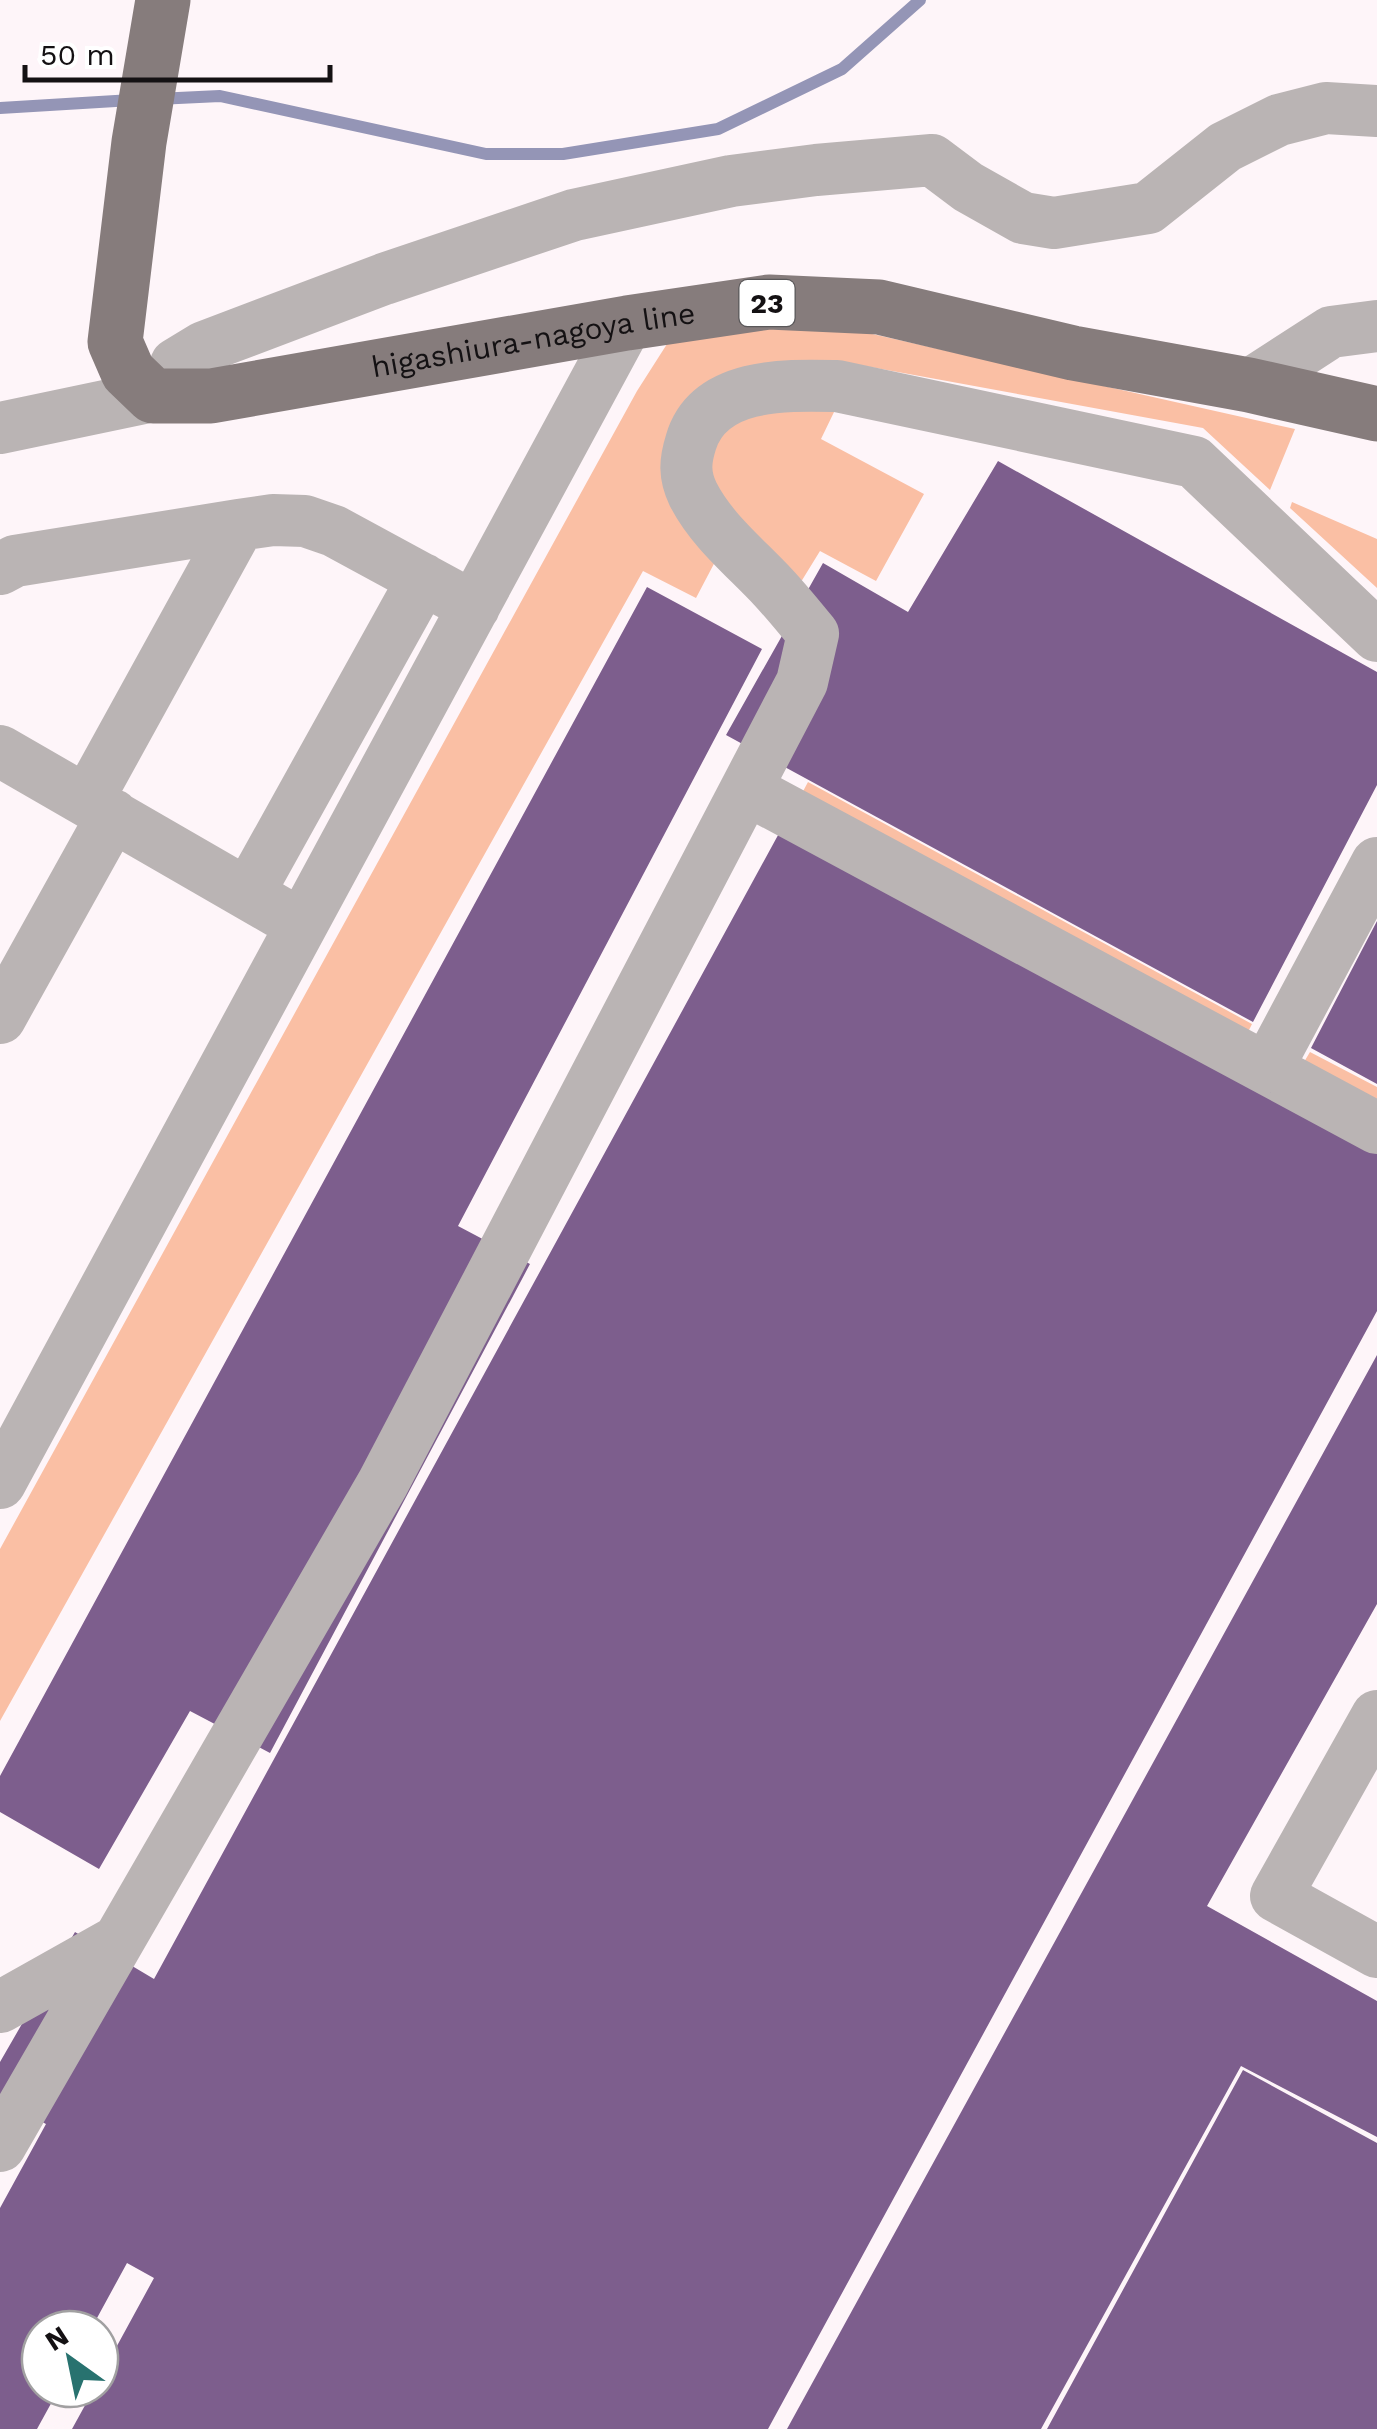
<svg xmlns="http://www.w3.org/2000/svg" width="1377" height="2429" font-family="'Work Sans',sans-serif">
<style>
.green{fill:#fabfa4}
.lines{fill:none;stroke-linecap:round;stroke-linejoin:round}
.stream{stroke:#9495b6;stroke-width:12}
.building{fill:#7d5e8d}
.minor{stroke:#bab4b4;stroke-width:52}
.major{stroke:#867c7c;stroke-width:55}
.labels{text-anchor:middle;stroke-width:9;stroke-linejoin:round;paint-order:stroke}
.shield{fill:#fff;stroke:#5a585a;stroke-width:2.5}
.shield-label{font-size:28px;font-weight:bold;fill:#141113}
.street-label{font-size:30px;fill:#141113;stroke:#fff}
</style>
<rect width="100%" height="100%" fill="#fef5f9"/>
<path class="green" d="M777 325 850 329 1295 429 1270 490 1203 428 854 364 708 385 717 558 696 598 643 571 0 1721V1549L637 391 667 344Z
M760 406 835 410 821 439 924 494 876 581 820 551 796 590 705 488 713 435Z
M1292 502 1377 539V588L1290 508Z
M808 782 1252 1024 1241 1046 793 810Z
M1310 1052 1377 1087V1124L1295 1077Z"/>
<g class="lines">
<path class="stream" d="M157 99 220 96 486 154H563L718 129 842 69 920 0
M0 108 132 100"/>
</g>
<path class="building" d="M998 461 1377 672V785L1253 1022 726 735 823 563 908 612Z
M647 587 762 649 458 1226 530 1264 270 1753 190 1711 99 1869 0 1812V1776Z
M783 826 1377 1145V1311L768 2429H72L94 2389H100V2377L154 2278 127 2263 91 2329H40V2389H59L37 2429H0V2208L46 2124 0 2100V2062L75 1932 154 1979Z
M1377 921V1084L1311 1048Z
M1377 1355V1604L1207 1906 1377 2001V2137L1241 2066 1041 2429H787Z
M1243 2070 1377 2143V2429H1047Z"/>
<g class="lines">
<path class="minor" d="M1249 385 1331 332 1377 326
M163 396 176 364 204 347 384 279 574 215 731 181 816 170 932 160 968 187 1023 218 1054 223 1148 208 1225 147 1279 120 1326 108 1377 111
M0 428 153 396
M0 569 15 561 239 525 273 520 305 521 334 531 474 607
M0 751 279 912
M746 789 1377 1128
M87 801 239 525
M248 894 423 579
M0 1018 113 815
M1268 1067 1377 863
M0 1483 627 323
M1377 1716 1276 1896 1377 1952
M0 2007 116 1942
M0 2146 383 1483 802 682 813 634C800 618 787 602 773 587 746 558 711 530 693 494 684 475 685 461 691 442 709 382 787 385 837 386L1194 462 1377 636"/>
<path class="major" id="s1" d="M163 0 139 142 115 342 128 372 153 396H211L627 323 769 302 879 307 1073 353 1249 385 1377 414"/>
</g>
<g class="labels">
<rect class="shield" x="739.5" y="280" width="55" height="46" rx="8"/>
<g class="shield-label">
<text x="767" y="313">23</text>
</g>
<g class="street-label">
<text dy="10" stroke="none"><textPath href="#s1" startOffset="798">higashiura-nagoya line</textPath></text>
</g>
</g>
<g transform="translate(70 2359) rotate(327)"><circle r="48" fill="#ffffff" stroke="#a1a0a1" stroke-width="2.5"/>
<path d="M0-8L18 38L0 25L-18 38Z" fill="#28726f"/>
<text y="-15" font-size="28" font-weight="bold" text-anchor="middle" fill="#141113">N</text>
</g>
<path d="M25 65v15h305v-15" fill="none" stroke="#141113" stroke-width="5"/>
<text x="40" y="65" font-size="30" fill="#141113" stroke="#ffffff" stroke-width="8" paint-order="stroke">50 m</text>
</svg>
